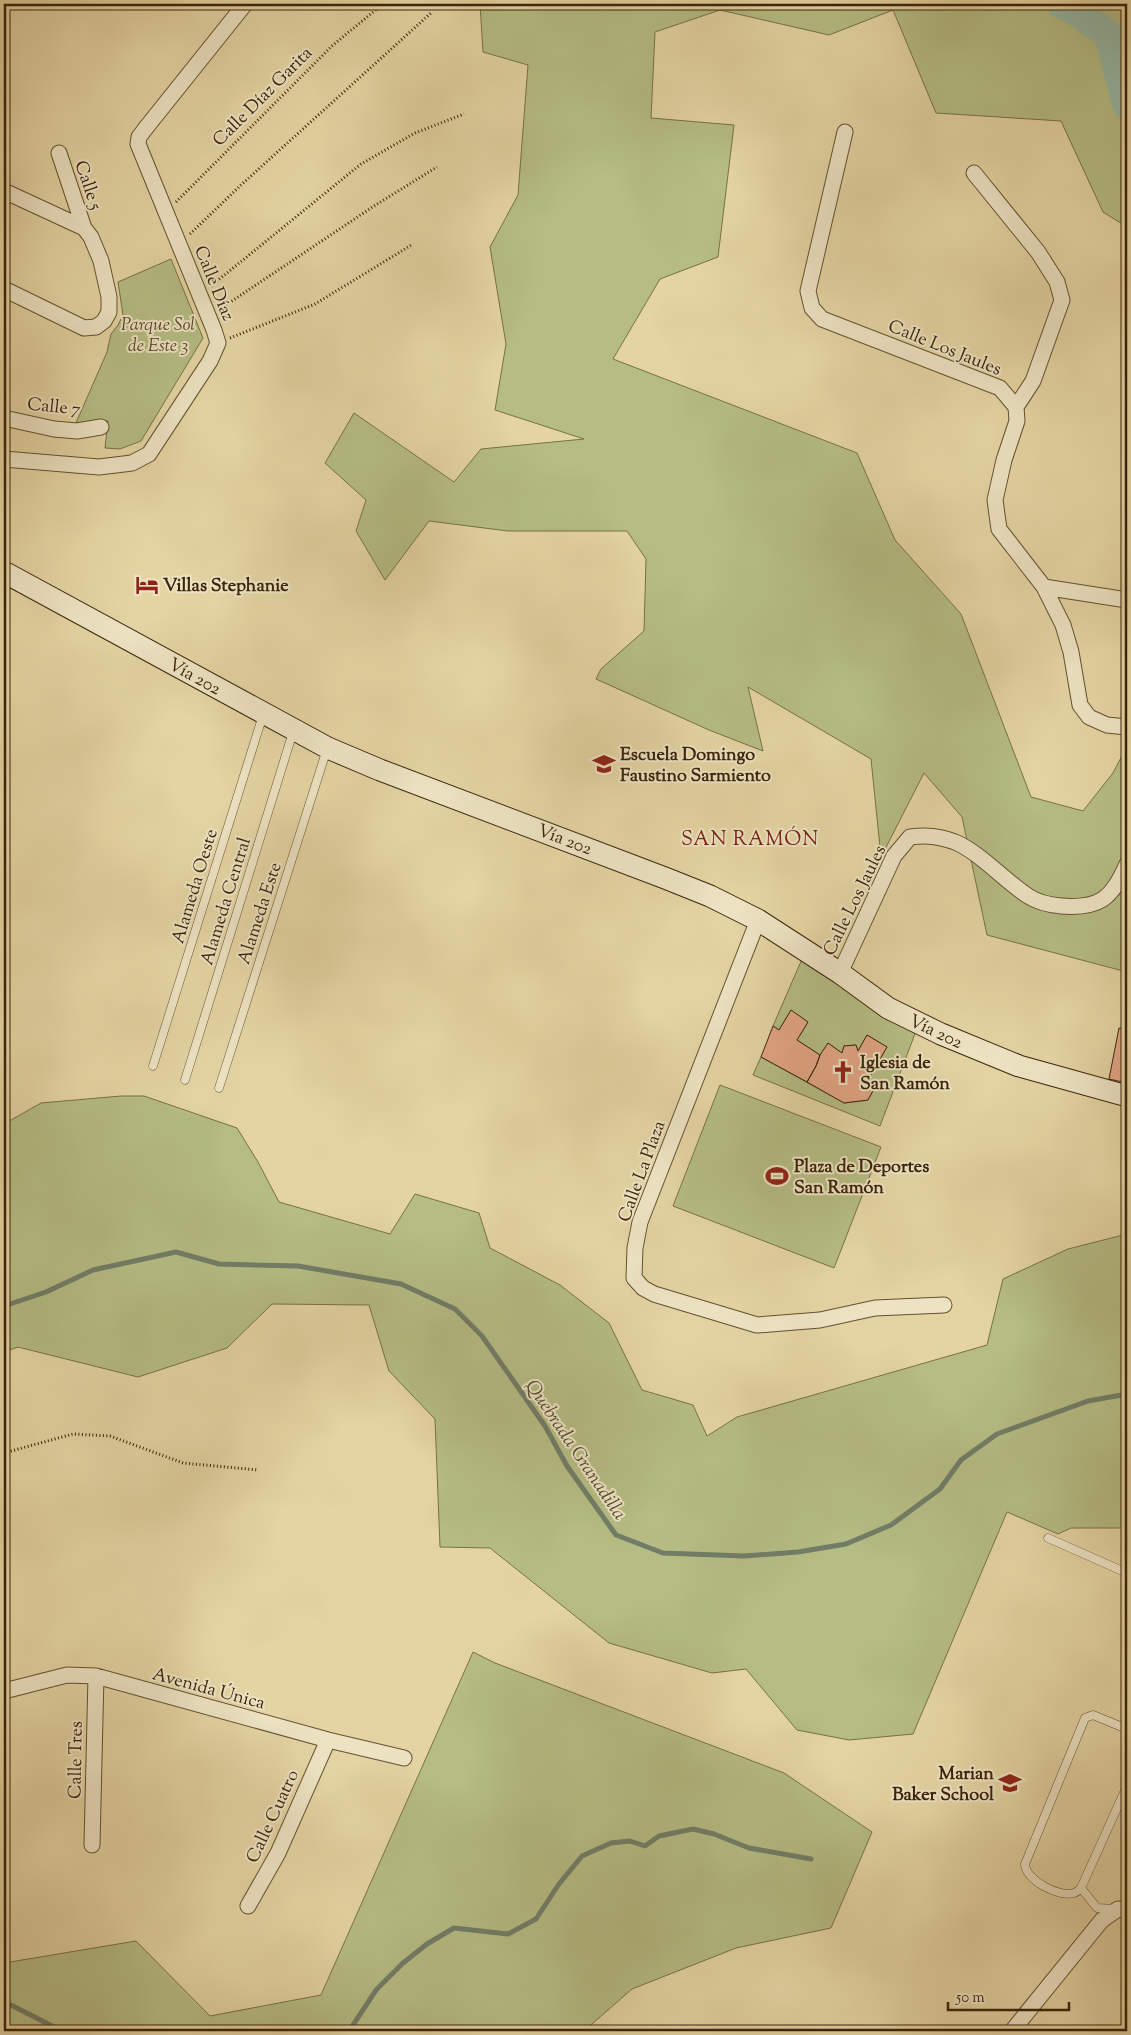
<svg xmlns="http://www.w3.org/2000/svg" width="1131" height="2035" font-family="'Sorts Mill Goudy',serif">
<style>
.green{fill:#b5bc84;stroke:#787046}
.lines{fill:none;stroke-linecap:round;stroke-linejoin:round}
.stream{stroke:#717d67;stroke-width:5}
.river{stroke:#95b8a5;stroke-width:29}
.building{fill:#e2a585;stroke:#3a2409}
.service-casing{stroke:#645030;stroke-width:9}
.minor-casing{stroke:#645030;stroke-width:17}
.secondary-casing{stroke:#3a2409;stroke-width:23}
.path{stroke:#3a2409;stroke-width:3;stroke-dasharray:1 2.5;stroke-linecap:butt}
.service{stroke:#ede3c3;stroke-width:8}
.minor{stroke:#ede3c3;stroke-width:15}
.secondary{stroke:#ede3c3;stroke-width:21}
.labels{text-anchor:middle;stroke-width:4;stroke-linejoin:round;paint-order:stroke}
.street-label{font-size:18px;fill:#3a2409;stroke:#ede3c3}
.park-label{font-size:18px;font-style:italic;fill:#594a28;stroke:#ede3c3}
.poi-label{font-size:18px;font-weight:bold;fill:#3a2409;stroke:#ede3c3;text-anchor:start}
.water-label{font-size:19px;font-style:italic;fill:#514930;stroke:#ede3c3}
.quarter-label{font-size:20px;letter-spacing:1px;fill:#7a1f14;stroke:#ede3c3}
</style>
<rect width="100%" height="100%" fill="#e4d4a3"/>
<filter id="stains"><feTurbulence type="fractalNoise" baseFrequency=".004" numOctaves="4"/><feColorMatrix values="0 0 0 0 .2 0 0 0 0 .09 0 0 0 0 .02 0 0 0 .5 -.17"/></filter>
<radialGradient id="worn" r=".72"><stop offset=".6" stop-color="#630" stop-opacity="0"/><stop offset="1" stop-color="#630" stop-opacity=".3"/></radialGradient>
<path class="green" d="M480 4H1127V227L1103 212 1061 121 936 113 893 10 829 35 720 10 655 32 651 118 734 125 718 257 660 279 613 359 857 453 895 540 961 614 1031 797 1083 811 1113 773 1127 746V972L987 935 962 817 924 773 881 857 871 759 748 687 763 751 709 730 596 679 601 669 644 631 646 559 627 531H508L429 521 385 580 356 531 366 500 325 463 354 413 454 482 481 449 584 439 495 410 506 344 490 247 518 195 528 65 483 52Z
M171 259 203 338 141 441 120 449 105 448 108 421 76 423 107 352 111 334 118 325 123 315 118 282Z
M802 959 916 1031 880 1126 753 1075 761 1057 844 1103 868 1100 877 1083 869 1078 887 1047 867 1035 858 1051 856 1045 844 1046 842 1053 828 1043 820 1055 797 1040 808 1022 791 1011 779 1030 773 1026Z
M720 1085 881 1147 834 1268 673 1206Z
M121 1096H144L237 1128 258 1162 279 1202 390 1234 415 1194 479 1213 490 1248 560 1285 609 1323 642 1390 693 1405 707 1436 737 1417 987 1345 1003 1279 1068 1249 1127 1234V1528H1071L1058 1534 1007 1512 913 1734 849 1740 797 1730 746 1669 712 1673 609 1643 490 1548 440 1547 435 1419 389 1371 369 1305 272 1304 227 1348 138 1377 18 1347 4 1352V1124L41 1103Z
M473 1652 495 1663 784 1773 872 1832 831 1928 736 1948 632 1989 584 2031H4V1963L136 1941 210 2016 321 1995Z"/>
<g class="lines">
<path class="stream" d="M4 1306 46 1292 93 1270 176 1252 219 1264 298 1266 401 1284 455 1309 482 1336 545 1426 567 1466 616 1535 663 1553 744 1556 798 1552 846 1544 891 1525 940 1489 961 1460 997 1434 1088 1401 1127 1394
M4 2006 11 2005 62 2031
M349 2031 376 1990 403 1963 427 1944 454 1928 508 1934 536 1919 559 1884 582 1856 611 1843 630 1841 645 1846 659 1836 693 1829 714 1834 749 1848 811 1859"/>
<path class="river" d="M1061 4 1066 5 1108 34 1127 105"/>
</g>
<path class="building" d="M791 1010 808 1022 797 1040 820 1055 816 1066 807 1082 761 1057 773 1026 779 1030Z
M1127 1016V1083L1109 1079 1119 1028 1125 1029Z
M867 1035 887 1047 869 1078 877 1083 868 1100 844 1103 807 1082 816 1066 820 1055 828 1043 842 1053 844 1046 856 1045 858 1051Z"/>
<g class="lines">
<defs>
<path id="service" d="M153 1066 263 715
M185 1080 293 732
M219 1088 327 749
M1048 1538 1127 1573
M1127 1729 1093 1715 1085 1718 1025 1864C1025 1880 1060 1898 1074 1893 1077 1892 1079 1890 1081 1888L1127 1786
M1081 1888 1097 1908 1116 1909"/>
<path id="minor" d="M845 132 808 291 812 308 822 319 1000 388 1016 407 1017 421 1004 460 995 500 999 529 1044 587 1063 625 1071 652 1080 705 1089 717 1107 725 1127 727
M59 153 84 228
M974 173 1038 252 1057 282 1062 300 1033 381 1016 407
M4 191 84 228 91 237 101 261 109 297V312L104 321 96 327 84 328 4 289
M4 418 54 429 77 431 101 427
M4 459 99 467 132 463 149 454 210 361 218 343 214 330 138 144 139 137 145 129 245 4
M1044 587 1127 600
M758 920 640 1222 635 1248 634 1278 643 1288 654 1294 757 1325 820 1320 875 1308 944 1305
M840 973 894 856 910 837C927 835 938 836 955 842 979 852 1005 881 1028 896 1037 902 1050 905 1061 906 1099 909 1112 899 1127 864
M4 1691 67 1675 96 1676 328 1740 404 1758
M92 1845 96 1676
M248 1906 278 1853 328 1740
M1012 2031 1102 1920 1118 1909 1127 1910"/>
<path id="secondary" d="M4 572 328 748 380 770 665 878 710 896 758 920 840 973 888 1008 941 1034 1019 1066 1127 1096"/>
</defs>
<use href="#service" class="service-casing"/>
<use href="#minor" class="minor-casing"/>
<use href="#secondary" class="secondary-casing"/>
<path class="path" d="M176 202 333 45 383 4
M190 234 241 185 431 13
M211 286 361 164 415 133 464 114
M220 309 374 206 437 167
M230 338 315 304 413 244
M4 1453 73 1434 110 1436 183 1463 258 1470"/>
<use href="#service" class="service"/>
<use href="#minor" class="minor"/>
<use href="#secondary" class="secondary"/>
</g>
<defs>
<symbol id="hotel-bare" viewBox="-9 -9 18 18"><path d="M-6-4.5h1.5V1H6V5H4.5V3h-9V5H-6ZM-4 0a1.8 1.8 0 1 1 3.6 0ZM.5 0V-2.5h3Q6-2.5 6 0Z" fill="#8f2418" stroke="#ede3c3" stroke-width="2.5" paint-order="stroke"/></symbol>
<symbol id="school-bare" viewBox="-9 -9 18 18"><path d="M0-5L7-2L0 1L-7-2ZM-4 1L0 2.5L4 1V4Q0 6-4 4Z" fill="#8f2418" stroke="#ede3c3" stroke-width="2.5" paint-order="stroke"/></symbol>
<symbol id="church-bare" viewBox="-9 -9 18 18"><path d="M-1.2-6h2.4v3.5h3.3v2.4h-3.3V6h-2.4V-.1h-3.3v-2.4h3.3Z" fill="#8f2418" stroke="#ede3c3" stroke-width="2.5" paint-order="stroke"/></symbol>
<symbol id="stadium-bare" viewBox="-9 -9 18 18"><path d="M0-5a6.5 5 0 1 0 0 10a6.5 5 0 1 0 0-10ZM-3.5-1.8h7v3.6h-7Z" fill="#8f2418" stroke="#ede3c3" stroke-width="2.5" paint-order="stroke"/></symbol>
</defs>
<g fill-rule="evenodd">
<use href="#hotel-bare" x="131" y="569" width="32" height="32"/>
<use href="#school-bare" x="588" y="748" width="32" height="32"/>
<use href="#church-bare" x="827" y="1056" width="32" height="32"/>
<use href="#stadium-bare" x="761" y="1160" width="32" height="32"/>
<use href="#school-bare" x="994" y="1767" width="32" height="32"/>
</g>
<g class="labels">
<g class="street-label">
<text transform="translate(262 96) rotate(-45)" y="6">Calle Díaz Garita</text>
<text transform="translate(89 185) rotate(71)" y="6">Calle 5</text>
<text transform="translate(215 283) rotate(68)" y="6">Calle Díaz</text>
<text transform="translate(945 347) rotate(22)" y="6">Calle Los Jaules</text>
<text transform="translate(54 406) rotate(6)" y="6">Calle 7</text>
<text transform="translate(195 676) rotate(29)" y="6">Vía 202</text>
<text transform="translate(565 839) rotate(21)" y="6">Vía 202</text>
<text transform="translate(194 886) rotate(-73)" y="6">Alameda Oeste</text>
<text transform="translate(854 900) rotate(-64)" y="6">Calle Los Jaules</text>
<text transform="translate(225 901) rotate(-73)" y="6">Alameda Central</text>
<text transform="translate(259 913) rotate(-72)" y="6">Alameda Este</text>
<text transform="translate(936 1031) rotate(25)" y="6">Vía 202</text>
<text transform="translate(641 1171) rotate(-70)" y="6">Calle La Plaza</text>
<text transform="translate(209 1688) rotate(15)" y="6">Avenida Única</text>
<text transform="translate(75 1760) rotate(-89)" y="6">Calle Tres</text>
<text transform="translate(272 1816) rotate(-65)" y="6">Calle Cuatro</text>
</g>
<g class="park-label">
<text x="158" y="330">Parque Sol<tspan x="158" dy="21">de Este 3</tspan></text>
</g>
<g class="poi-label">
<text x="163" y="591">Villas Stephanie</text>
<text x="620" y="760">Escuela Domingo<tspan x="620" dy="21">Faustino Sarmiento</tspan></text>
<text x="860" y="1068">Iglesia de<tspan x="860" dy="21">San Ramón</tspan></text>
<text x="794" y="1172">Plaza de Deportes<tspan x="794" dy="21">San Ramón</tspan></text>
<text x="994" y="1779" text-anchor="end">Marian<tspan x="994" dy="21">Baker School</tspan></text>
</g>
<g class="water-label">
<text transform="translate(577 1449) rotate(56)" y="7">Quebrada Granadilla</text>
</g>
<g class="quarter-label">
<text x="750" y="845">SAN RAMÓN</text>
</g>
</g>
<rect width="1131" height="2035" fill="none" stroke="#e4d4a3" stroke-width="20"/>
<rect x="5" y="5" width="1121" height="2025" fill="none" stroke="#3a2409" stroke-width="2.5"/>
<rect x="10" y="10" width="1111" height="2015" fill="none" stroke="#3a2409"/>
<path d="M948 2002v8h121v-8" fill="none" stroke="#3a2409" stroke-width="2.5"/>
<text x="956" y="2002" font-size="15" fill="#3a2409" stroke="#ede3c3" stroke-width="4" paint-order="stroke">50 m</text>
<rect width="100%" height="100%" filter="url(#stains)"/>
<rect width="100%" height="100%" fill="url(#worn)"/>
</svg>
